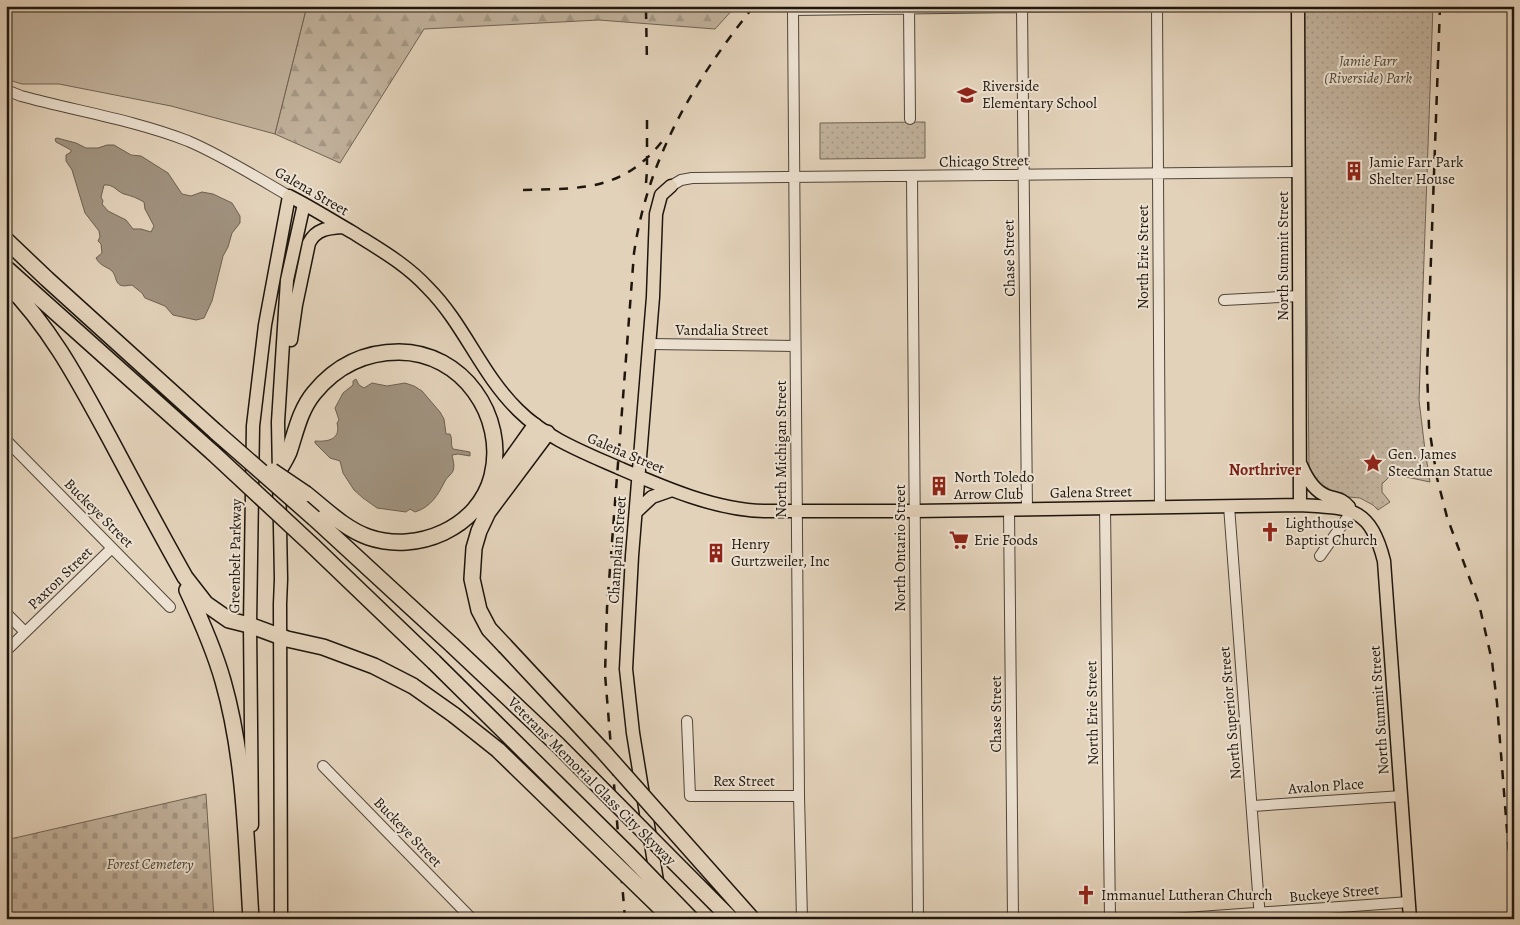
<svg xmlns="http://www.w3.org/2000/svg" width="1520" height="925" font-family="Alegreya,serif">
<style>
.green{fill:#c2b29d;stroke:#706455}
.forest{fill:url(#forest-firs);stroke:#706455}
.cemetery{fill:url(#cemetery-stones);stroke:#706455}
.park{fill:url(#park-dots);stroke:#706455}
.water{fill:#a0927f;stroke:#6c6051;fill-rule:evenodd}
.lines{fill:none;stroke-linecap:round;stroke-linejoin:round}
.minor-casing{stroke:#4f4538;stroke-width:12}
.major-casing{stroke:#1e160d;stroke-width:15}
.highway-casing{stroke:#1e160d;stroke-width:18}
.minor{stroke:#ede2d2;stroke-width:10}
.major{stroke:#e3d2ba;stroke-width:12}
.highway{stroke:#e3d2ba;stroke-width:15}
.rail{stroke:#1e160d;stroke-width:2.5;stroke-dasharray:9 9;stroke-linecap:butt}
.highway-bridge-casing{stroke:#1e160d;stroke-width:18;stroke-linecap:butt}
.highway-bridge{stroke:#e3d2ba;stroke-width:15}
.labels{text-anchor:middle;stroke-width:4;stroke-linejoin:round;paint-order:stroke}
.park-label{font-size:15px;font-style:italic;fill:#4f4538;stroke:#ede2d2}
.poi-label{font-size:15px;fill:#1e160d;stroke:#ede2d2;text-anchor:start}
.street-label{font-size:15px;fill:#1e160d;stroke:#ede2d2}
.neighbourhood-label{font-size:16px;font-weight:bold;fill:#7a1f14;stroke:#ede2d2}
</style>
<defs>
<pattern id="forest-firs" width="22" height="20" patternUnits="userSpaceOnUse" patternTransform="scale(1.25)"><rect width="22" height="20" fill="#c2b29d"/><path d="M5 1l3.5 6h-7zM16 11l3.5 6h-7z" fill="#a69886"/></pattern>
<pattern id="cemetery-stones" width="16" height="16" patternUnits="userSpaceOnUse" patternTransform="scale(1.25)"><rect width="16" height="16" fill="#c2b29d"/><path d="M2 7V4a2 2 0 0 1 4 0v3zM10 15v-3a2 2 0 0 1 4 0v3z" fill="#a69886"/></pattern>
<pattern id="park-dots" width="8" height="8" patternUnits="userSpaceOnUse" patternTransform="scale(1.25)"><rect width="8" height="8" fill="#c2b29d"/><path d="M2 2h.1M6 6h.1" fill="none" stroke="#a69886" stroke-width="1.8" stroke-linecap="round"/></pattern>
</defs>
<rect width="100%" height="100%" fill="#e3d2ba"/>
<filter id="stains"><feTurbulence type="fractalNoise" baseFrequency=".004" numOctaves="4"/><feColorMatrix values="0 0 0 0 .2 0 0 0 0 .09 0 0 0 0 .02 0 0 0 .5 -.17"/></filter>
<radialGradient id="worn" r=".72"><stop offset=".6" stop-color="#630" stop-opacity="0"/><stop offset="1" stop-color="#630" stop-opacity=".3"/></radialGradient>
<path class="green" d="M8 6H307L275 134 171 106 59 84H22L6 79V8Z"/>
<path class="forest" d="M307 6H736L715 29 599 20 424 29 340 163 275 134Z"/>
<path class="cemetery" d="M206 794 214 919H6V840Z"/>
<path class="park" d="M1304 6H1433L1419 400 1425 450 1430 482 1397 475 1390 476 1382 484V492L1390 502 1378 510 1373 505 1360 498 1337 496 1318 485 1309 467Z
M925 122V158L820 159V123Z"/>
<path class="water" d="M57 138 76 143 86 148H98L107 145H114L131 155 141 156 168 173 182 194 191 196 202 192 213 194 232 203 240 216V223L232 233 228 247 223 256 212 301 204 318 196 320 173 315 165 306 145 298 142 293 132 285C128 285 124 287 120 285 115 282 116 275 112 271 106 266 100 266 96 258L102 253 101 244 98 241 100 237 99 231 85 213 72 170 66 161V155L71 152V150L56 142 55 139ZM104 185C114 184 116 191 124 194 132 196 137 198 144 202L145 209 154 226 151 232 141 229H133L126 220 108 211 102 204 103 201 101 197Z
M356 379 359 385 364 388 372 383 387 386 405 383 414 386 422 391 440 412 444 419 446 434H450C453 440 450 444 453 449L470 452V456L458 454 452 455C453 460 455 466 453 471 451 475 447 477 445 481 438 495 431 507 415 512L410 509 406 512 377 508 363 498 354 490 343 473 340 461 330 458 315 443V441C329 442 341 439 337 423L339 420 335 408 343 393 353 385V381Z"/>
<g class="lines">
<defs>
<path id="minor" d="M909 6 910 119
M1022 6 1027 510
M1157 6 1160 508
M6 90 21 96C76 111 134 120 188 141 221 155 258 178 289 196
M912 176 918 919
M671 186 681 180 692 178 1299 172
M1224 300 1299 296
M649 344 795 346
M6 440 170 607
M1229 506 1260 919
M1105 508 1110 919
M1009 510 1013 919
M1320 556 1352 511
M6 613 25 632
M6 651 112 548
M687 721 690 796H799
M323 766 472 919
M1253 806 1402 796
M802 919 799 796 793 10 1100 6
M1172 919 1409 902"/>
<path id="major" d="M1298 6 1300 505
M291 340 296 305 309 243C316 229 328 228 342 227
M1301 465C1306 477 1314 491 1327 496 1338 500 1341 498 1349 507
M636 512 652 497 672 490
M252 825 250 625 253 426 265 325 289 196C311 207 331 220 352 232 379 249 406 264 428 288 464 324 481 374 518 410 546 438 583 452 619 468 663 487 715 510 764 511H915L1300 505C1350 508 1370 506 1384 561L1410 919
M658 887 633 733 626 669 632 556 653 297 656 214 661 195 671 186
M281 919 280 604 281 579 278 422 287 280 304 204"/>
<path id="highway" d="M6 240 47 279 216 432
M6 268 213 453
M6 283C51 328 79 382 109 437 134 484 159 531 185 577L206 604 229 620 249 625 287 639 323 647 374 666 413 686 454 715
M278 472C282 465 286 459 289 452 296 431 300 410 314 393 336 366 365 352 399 352 462 352 507 416 492 476 479 528 417 554 368 537 345 529 325 509 306 494
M493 485 535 426
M314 518 452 645
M312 545 434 662
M187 590C201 620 214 649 223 681 245 758 246 840 251 919
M505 646 489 629 479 610 472 579 474 548 479 531 488 512 547 433"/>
</defs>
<use href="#minor" class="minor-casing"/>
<use href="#major" class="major-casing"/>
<use href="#highway" class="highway-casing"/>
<use href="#minor" class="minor"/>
<use href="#major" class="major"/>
<use href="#highway" class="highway"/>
<path class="rail" d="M1440 6 1427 370 1429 427 1437 478 1447 517 1479 604 1492 661 1497 703 1514 919
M646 10 647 64
M646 183 647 171V117
M523 190C582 188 623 192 664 139
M625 919 605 674 607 608 634 253C648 157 694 81 754 6"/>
<defs>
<path id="highway-bridge" d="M216 432 314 518
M213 453 312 545
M272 471 306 494
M452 645 558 745 731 919
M505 646 602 750 752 919
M434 662 627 853 691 919
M454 715 498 750 672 919"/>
</defs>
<use href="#highway-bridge" class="highway-bridge-casing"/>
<use href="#highway-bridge" class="highway-bridge"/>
</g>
<defs>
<symbol id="school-bare" viewBox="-9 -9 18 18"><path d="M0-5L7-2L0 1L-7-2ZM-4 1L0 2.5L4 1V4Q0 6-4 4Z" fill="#8f2418" stroke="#ede2d2" stroke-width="2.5" paint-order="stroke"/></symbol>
<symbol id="building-bare" viewBox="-9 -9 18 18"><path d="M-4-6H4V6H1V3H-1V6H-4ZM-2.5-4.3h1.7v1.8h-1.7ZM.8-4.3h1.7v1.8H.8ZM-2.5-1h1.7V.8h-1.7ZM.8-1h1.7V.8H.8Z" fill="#8f2418" stroke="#ede2d2" stroke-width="2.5" paint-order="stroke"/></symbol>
<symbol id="sight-bare" viewBox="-9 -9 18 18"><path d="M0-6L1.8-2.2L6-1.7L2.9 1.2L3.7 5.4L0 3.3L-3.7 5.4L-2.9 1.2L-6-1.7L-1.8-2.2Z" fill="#8f2418" stroke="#ede2d2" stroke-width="2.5" paint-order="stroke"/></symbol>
<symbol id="church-bare" viewBox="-9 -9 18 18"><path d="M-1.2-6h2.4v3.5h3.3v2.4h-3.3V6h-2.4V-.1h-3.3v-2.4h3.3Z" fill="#8f2418" stroke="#ede2d2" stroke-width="2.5" paint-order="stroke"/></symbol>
<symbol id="supermarket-bare" viewBox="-9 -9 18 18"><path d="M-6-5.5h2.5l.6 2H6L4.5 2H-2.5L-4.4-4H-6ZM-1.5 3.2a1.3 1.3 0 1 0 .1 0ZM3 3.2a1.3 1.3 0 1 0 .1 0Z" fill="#8f2418" stroke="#ede2d2" stroke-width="2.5" paint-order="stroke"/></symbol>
</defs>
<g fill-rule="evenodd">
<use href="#school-bare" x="953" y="81" width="28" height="28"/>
<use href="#building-bare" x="1340" y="157" width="28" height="28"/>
<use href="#sight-bare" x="1359" y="449" width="28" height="28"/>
<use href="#building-bare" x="925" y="472" width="28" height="28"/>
<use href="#church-bare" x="1256" y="518" width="28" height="28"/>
<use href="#supermarket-bare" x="945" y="526" width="28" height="28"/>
<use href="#building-bare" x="702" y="539" width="28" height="28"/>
<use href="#church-bare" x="1072" y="881" width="28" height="28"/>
</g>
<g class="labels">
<g class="park-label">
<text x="1368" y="66">Jamie Farr<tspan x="1368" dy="17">(Riverside) Park</tspan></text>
<text x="150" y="869">Forest Cemetery</text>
</g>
<g class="poi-label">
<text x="982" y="91">Riverside<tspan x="982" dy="17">Elementary School</tspan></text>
<text x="1369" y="167">Jamie Farr Park<tspan x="1369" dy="17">Shelter House</tspan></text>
<text x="1388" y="459">Gen. James<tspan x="1388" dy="17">Steedman Statue</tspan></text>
<text x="954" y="482">North Toledo<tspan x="954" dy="17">Arrow Club</tspan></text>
<text x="1285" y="528">Lighthouse<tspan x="1285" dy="17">Baptist Church</tspan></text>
<text x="974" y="545">Erie Foods</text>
<text x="731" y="549">Henry<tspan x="731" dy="17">Gurtzweiler, Inc</tspan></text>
<text x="1101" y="900">Immanuel Lutheran Church</text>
</g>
<g class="street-label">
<text transform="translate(984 161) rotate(-1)" y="5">Chicago Street</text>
<text transform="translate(312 191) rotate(30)" y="5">Galena Street</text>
<text transform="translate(1283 256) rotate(-90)" y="5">North Summit Street</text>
<text transform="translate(1143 257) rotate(-90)" y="5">North Erie Street</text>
<text transform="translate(1009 258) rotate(-91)" y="5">Chase Street</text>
<text x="722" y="335">Vandalia Street</text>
<text transform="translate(781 449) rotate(-90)" y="5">North Michigan Street</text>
<text transform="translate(626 453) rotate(23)" y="5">Galena Street</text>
<text transform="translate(1091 492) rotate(-1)" y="5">Galena Street</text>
<text transform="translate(99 513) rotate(45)" y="5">Buckeye Street</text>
<text transform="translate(900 548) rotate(-90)" y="5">North Ontario Street</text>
<text transform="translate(617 550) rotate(-86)" y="5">Champlain Street</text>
<text transform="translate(235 556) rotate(-89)" y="5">Greenbelt Parkway</text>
<text transform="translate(60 578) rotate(-44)" y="5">Paxton Street</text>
<text transform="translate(1379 710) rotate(-94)" y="5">North Summit Street</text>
<text transform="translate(1092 713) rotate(-91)" y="5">North Erie Street</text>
<text transform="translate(1230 713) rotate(-95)" y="5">North Superior Street</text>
<text transform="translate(996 714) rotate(-90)" y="5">Chase Street</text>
<text transform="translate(592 781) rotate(45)" y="5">Veterans' Memorial Glass City Skyway</text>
<text x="744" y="786">Rex Street</text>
<text transform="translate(1326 786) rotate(-4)" y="5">Avalon Place</text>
<text transform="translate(408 832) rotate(46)" y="5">Buckeye Street</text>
<text transform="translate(1334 893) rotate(-5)" y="5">Buckeye Street</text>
</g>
<g class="neighbourhood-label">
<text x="1265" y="475">Northriver</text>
</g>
</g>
<rect width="1520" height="925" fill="none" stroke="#e3d2ba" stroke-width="25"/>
<rect x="8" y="8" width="1505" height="910" fill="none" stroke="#1e160d" stroke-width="2.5"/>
<rect x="12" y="12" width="1495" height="900" fill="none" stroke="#1e160d"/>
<rect width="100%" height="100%" filter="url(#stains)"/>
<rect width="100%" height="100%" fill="url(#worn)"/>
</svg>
